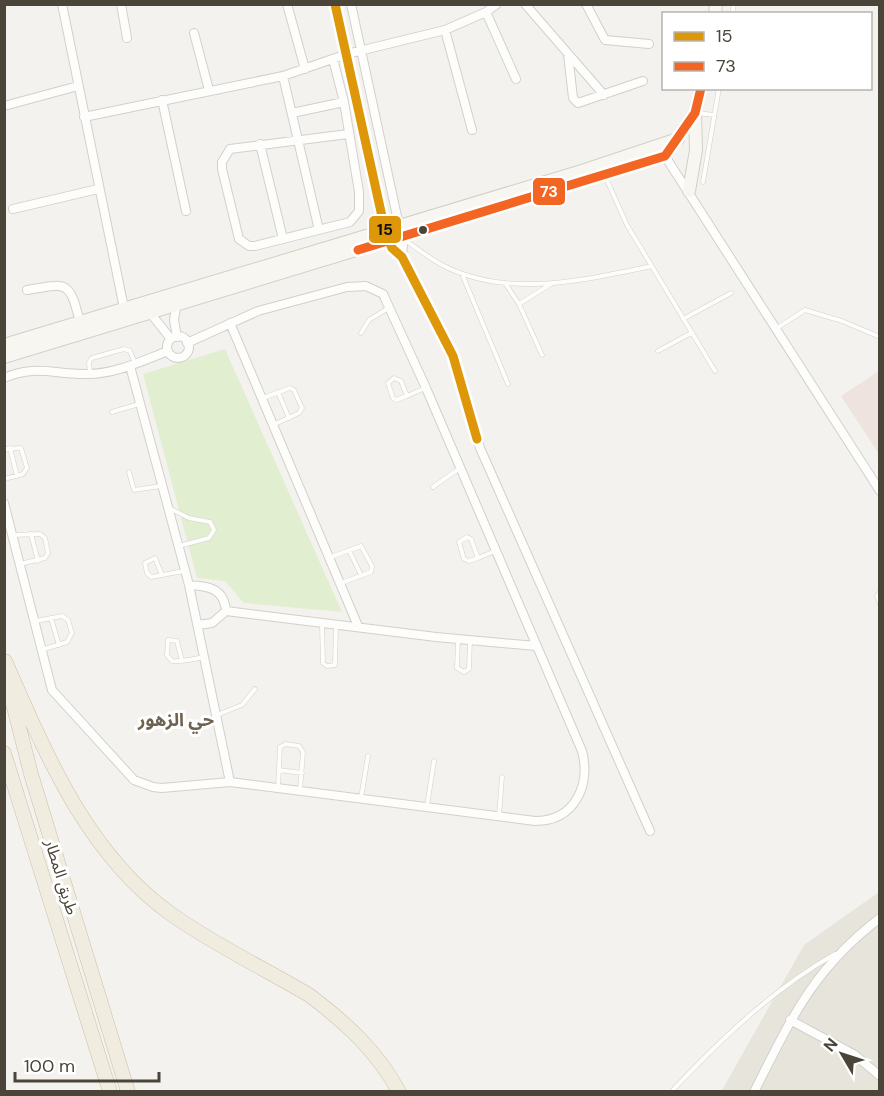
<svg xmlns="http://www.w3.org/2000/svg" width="884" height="1096" font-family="'DM Sans','Noto Sans Arabic',sans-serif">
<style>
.residential{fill:#e7e4dc}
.medical{fill:#eee3df}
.green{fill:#e1eecf}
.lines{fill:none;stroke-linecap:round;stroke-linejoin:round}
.service-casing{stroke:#d2d0cb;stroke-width:5}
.minor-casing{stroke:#d2d0cb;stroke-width:10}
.secondary-casing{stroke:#d3cfc5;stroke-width:14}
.trunk-casing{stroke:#ccbfa9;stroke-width:15}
.service{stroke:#fdfdfc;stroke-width:4}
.minor{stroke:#fdfdfc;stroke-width:8}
.secondary{stroke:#f7f6f1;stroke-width:12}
.trunk{stroke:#f0ece0;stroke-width:14}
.bus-1-casing{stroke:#fff;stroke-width:14}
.bus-2-casing{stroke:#fff;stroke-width:14}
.bus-1{stroke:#dd9709;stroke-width:9}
.bus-2{stroke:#f26522;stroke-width:9}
.bus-dot{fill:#4b4439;stroke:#fff;stroke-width:2}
.labels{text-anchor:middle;stroke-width:6;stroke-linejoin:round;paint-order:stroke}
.street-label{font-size:16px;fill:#4b4439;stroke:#fff}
.neighbourhood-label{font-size:18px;font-weight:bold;fill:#6e6250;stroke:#fff}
.line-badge{stroke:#fff;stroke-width:2}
.badge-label{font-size:16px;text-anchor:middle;font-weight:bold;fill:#fff}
.pale-badge-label{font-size:16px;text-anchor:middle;font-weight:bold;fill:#111}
</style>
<rect width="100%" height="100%" fill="#f4f2ee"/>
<path class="residential" d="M879 892V1091L721 1092 804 945Z"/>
<path class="medical" d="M879 371V454L841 396Z"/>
<path class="green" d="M225 349 342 612 244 603 225 581 197 578 143 374Z"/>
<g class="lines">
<defs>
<path id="service" d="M732 14 734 4
M697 113 714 115
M605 176 627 225 715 371
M703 182 719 88
M404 239C416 248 429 258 442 265 507 299 584 280 652 266
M462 274 508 384
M505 283 519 304 542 355
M519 304 551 284
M683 319 731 293
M777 328 805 310 842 321 880 337
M361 333 369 320 390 307
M658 351 691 333
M90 374 89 362 92 358 124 349 130 351 135 363
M394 378 401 381 407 396 396 400 393 398 388 383Z
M278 392 289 418
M407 396 425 388
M263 398 290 388 294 390 302 408 299 413 273 425
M112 412 139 404
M10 448 17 476
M4 449 21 448 27 468 23 474 4 479
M129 472 134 490 161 486
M433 487 460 468
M169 508 189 518 210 522 214 530 209 538 179 546
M31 534 38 561
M13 535 40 534 45 538 48 553 45 558 20 564
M467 537 471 539 478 558 469 561 464 559 459 542Z
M349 550 361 575
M331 557 361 546 372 566 371 572 341 583
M155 558 162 575 151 577 147 573 145 563Z
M478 558 495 551
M162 575 184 571
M880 592 877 596 880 604
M51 618 59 645
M36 621 62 616 68 620 72 633 67 642 41 650
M322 625 323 663 327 666 335 665 336 626
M458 640 457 668 464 672 469 669 470 640
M182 661 177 641 168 640 167 655 172 661C183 662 194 659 204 657
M217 715 242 705 255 689
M279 770 302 773
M278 788 280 747 286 744 299 746 303 752 300 790
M361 798 368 756
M427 806 434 761
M499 816 502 777
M671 1092C720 1040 773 989 835 954"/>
<path id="minor" d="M62 4 125 313
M121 4 127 38
M287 4 305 69
M335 4 389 241 395 251 402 257 449 346 480 448 650 831
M351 4 403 244 402 257
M525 4 604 95
M586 4 605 40 649 44
M486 12 516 79
M445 30 472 130
M194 33 209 90
M568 54 573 98 578 103 643 81
M333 59 344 102 359 192V211L350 222 255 246H249L239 239 222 169V162L230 149 348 134
M283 76 319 230
M162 100 186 211
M4 106 78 86
M292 113 344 102
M84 117 283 76 347 54 445 30 486 12 497 4
M260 144 283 239
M663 153 880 491
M13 209 98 189
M27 290C68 283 69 280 80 322
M176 307 174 320 177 337
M151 314 171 339
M230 323 358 626
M167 347a11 11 0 1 1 22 0a11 11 0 1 1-22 0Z
M130 366 189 585 230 782
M4 378C36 364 55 375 87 374 115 374 142 361 168 351
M4 503 52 690 134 780 153 787 162 788 230 782 535 821C575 821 591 785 582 751L426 388 383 294 366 286 347 287 258 311 187 343
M189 585C208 586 224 588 226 611L212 623 198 625
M226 611 436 637 536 646
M790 1020 855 1055 880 1076
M754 1092C791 1019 813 969 880 918"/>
<path id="secondary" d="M715 14 716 4
M689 191 696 150 695 113
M4 345 582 171 678 139
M4 357 665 156 695 113 701 88"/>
<path id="trunk" d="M5 661C46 754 86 853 171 914 215 945 263 968 309 995 345 1022 378 1052 399 1092
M7 680 31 774 128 1092
M4 753 110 1092"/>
</defs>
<use href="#service" class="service-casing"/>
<use href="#minor" class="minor-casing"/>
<use href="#secondary" class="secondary-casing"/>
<use href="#trunk" class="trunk-casing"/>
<use href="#service" class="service"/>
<use href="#minor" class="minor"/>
<use href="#secondary" class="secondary"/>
<use href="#trunk" class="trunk"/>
<defs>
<path id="bus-1" d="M335 4 385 230 392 248 402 257 453 356 477 439"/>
<path id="bus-2" d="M358 250 665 156 695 113 701 88"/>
</defs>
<use href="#bus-1" class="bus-1-casing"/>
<use href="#bus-2" class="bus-2-casing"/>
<use href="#bus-1" class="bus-1"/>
<use href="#bus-2" class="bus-2"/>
</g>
<circle class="bus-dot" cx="423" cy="230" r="5"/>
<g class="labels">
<g class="street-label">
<text transform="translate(62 877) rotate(73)" y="6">طريق المطار</text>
</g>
<g class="neighbourhood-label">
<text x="176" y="726">حي الزهور</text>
</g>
</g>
<g class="line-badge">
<rect x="532" y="177" width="34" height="29" rx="6" fill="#f26522"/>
<rect x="368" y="215" width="34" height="29" rx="6" fill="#dd9709"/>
</g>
<g class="badge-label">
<text x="549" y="197">73</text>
</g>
<g class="pale-badge-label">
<text x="385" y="235">15</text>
</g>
<rect width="884" height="1096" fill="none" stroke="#4b4439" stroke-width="12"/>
<rect x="662" y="12" width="210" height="78" fill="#ffffff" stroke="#b7b4b0" stroke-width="1.5"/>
<rect x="674" y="32" width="30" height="9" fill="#dd9709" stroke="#b7b4b0" stroke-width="1.5"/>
<text x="716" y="42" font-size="18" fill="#4b4439">15</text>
<rect x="674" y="62" width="30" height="9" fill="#f26522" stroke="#b7b4b0" stroke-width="1.5"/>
<text x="716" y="72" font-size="18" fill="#4b4439">73</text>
<g transform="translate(842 1054) rotate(309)" stroke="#ffffff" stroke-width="4.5" paint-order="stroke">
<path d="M0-4.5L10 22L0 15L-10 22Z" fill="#4b4439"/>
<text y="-9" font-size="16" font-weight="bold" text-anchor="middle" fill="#4b4439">N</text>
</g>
<path d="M15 1072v9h144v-9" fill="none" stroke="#4b4439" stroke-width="3"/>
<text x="24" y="1072" font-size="18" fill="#4b4439" stroke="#ffffff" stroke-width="4.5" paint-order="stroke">100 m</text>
</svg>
